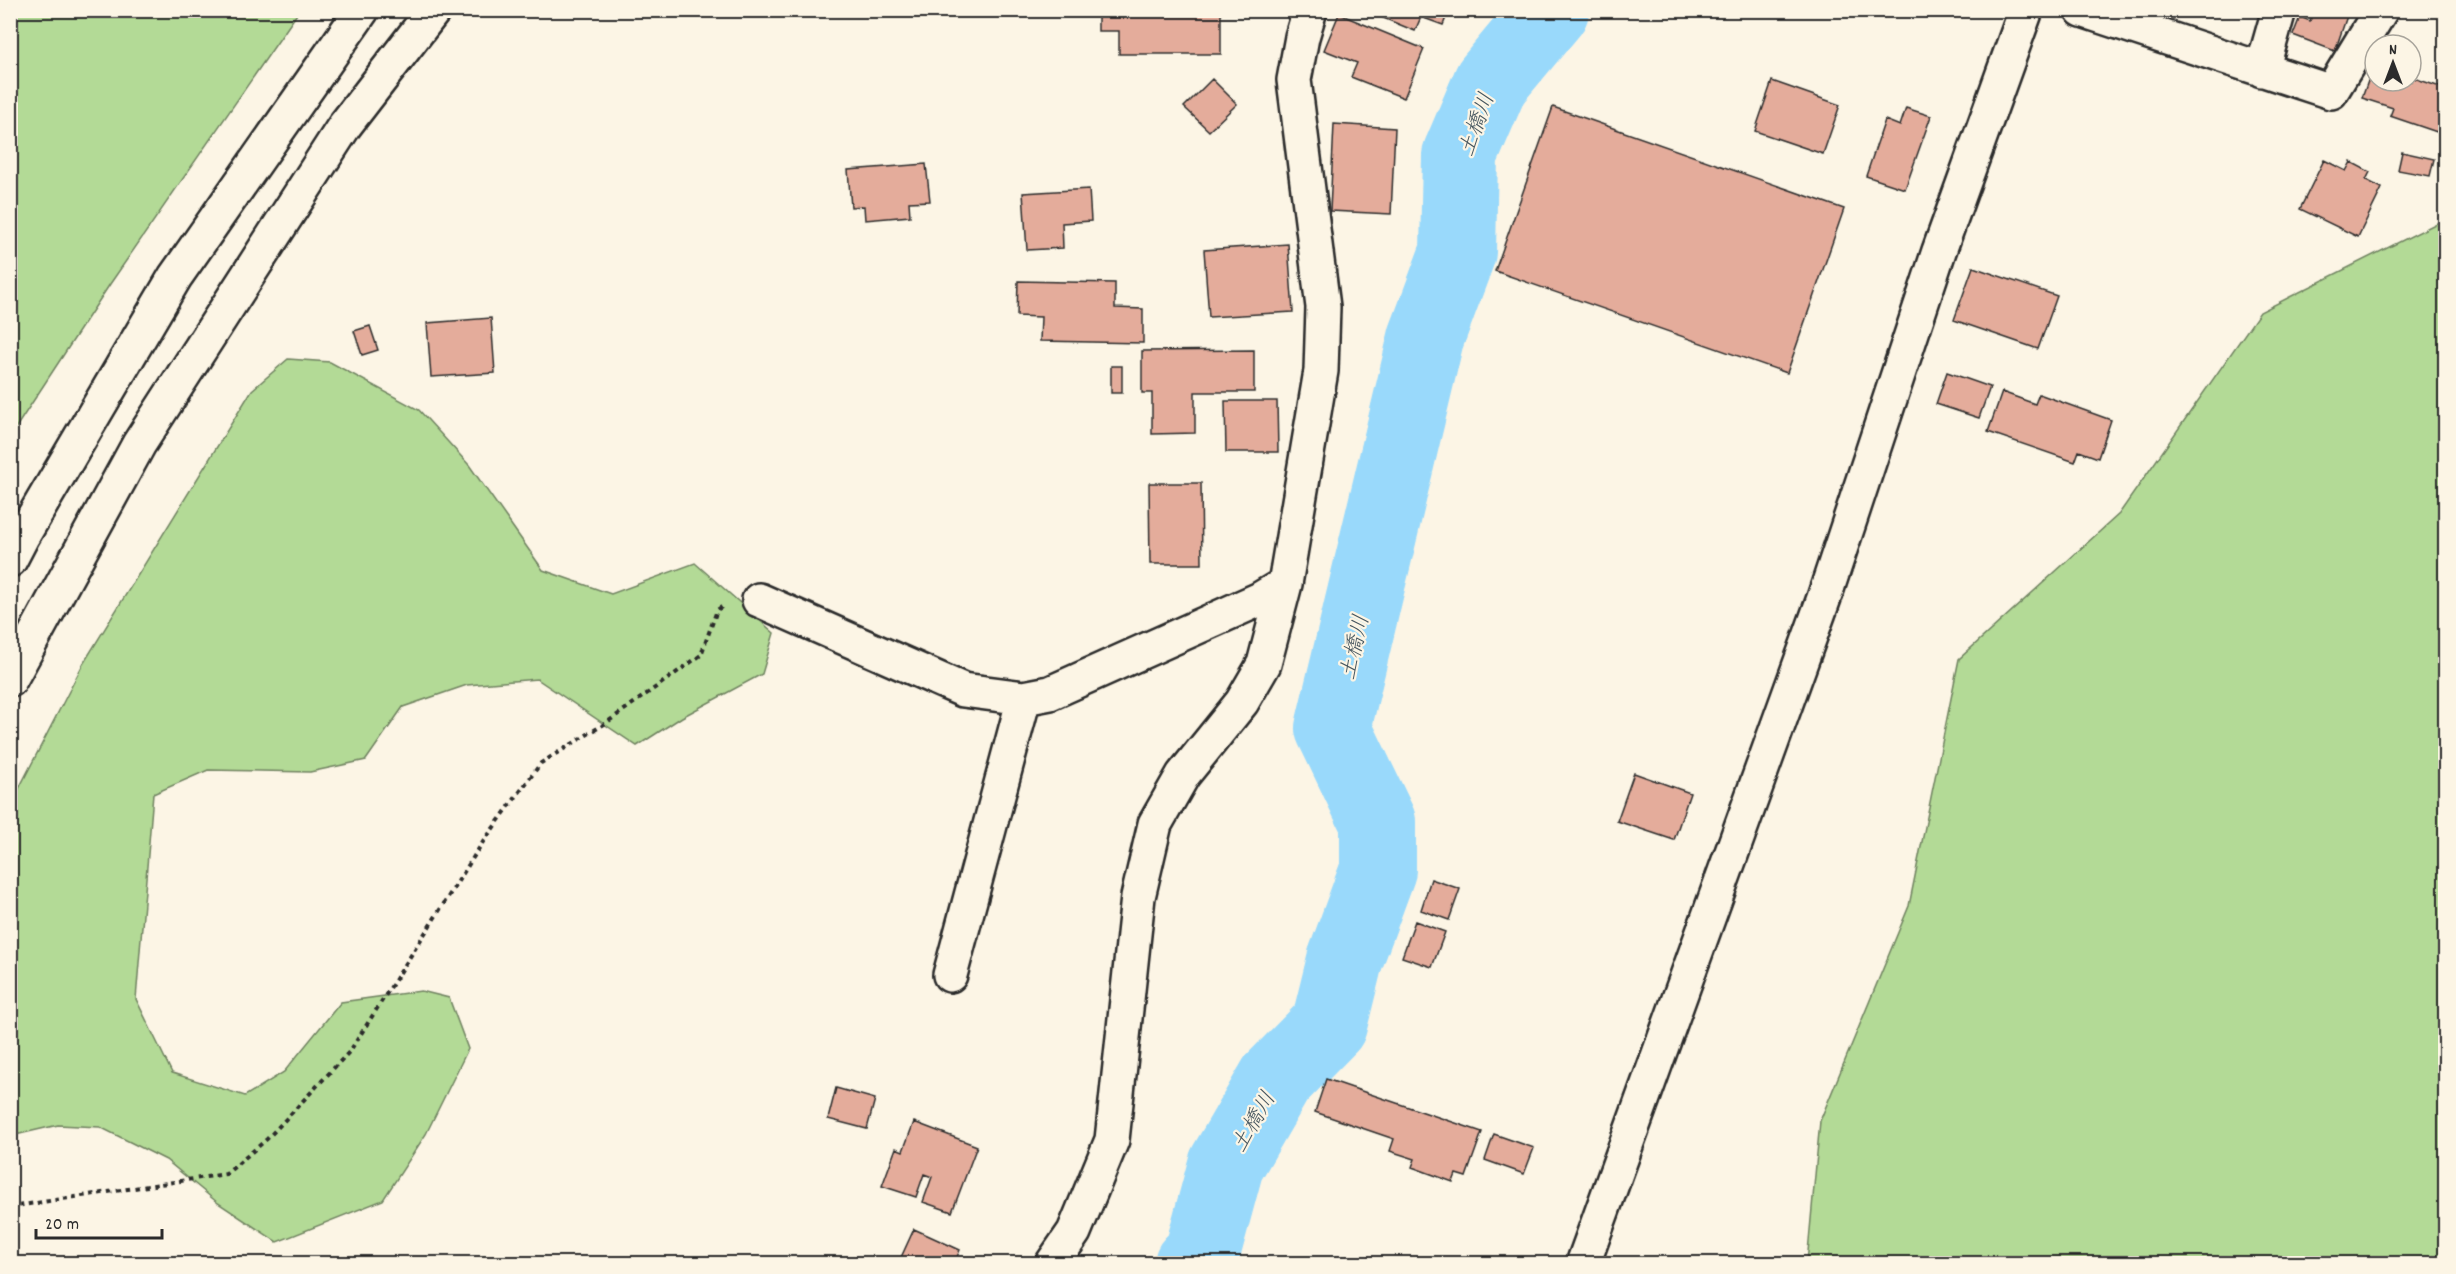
<svg xmlns="http://www.w3.org/2000/svg" width="2456" height="1274" font-family="Dekko,'Klee One',sans-serif">
<style>
.green{fill:#b3da96;stroke:#6f8260;stroke-width:1.5}
.lines{fill:none;stroke-linecap:round;stroke-linejoin:round}
.river{stroke:#99d9fb;stroke-width:76}
.building{fill:#e4ac9b;stroke:#2b2b2b;stroke-width:1.5}
.street-casing{stroke:#2b2b2b;stroke-width:38}
.secondary-casing{stroke:#2b2b2b;stroke-width:38}
.path{stroke:#2b2b2b;stroke-width:4;stroke-dasharray:4.5 4.5;stroke-linecap:butt}
.street{stroke:#fcf5e5;stroke-width:33}
.secondary{stroke:#fcf5e5;stroke-width:33}
.labels{text-anchor:middle;stroke-width:4.5;stroke-linejoin:round;paint-order:stroke}
.water-label{font-size:22px;font-style:italic;fill:#46565f;stroke:#fcf5e5}
</style>
<rect width="100%" height="100%" fill="#fcf5e5"/>
<filter id="ink" filterUnits="userSpaceOnUse"><feTurbulence type="fractalNoise" baseFrequency=".0167" numOctaves="2"/><feDisplacementMap in="SourceGraphic" scale="12" xChannelSelector="R" yChannelSelector="G"/><feConvolveMatrix kernelMatrix="1 2 1 2 8 2 1 2 1" color-interpolation-filters="sRGB"/></filter>
<g filter="url(#ink)">
<path class="green" d="M11 10 299 11 110 284 11 435Z
M2445 219V1263H1807L1820 1121 1909 906 1959 659 2119 514 2260 312Z
M288 359 330 362 419 410 469 465 543 570 611 594 695 563 774 633 762 674 682 717 637 746 537 679 467 685 403 707 366 760 310 772 208 770 153 794 136 999 172 1073 245 1096 284 1072 341 1002 421 991 449 998 468 1049 426 1134 383 1200 277 1242 218 1203 166 1160 100 1127 58 1125 11 1136 10 806 83 664 252 390Z"/>
<g class="lines">
<path class="river" d="M1192 1264 1202 1254 1226 1165 1276 1079 1329 1025 1345 960 1378 870V822L1333 728 1426 338 1458 252 1460 155 1491 82 1551 10"/>
</g>
<path class="building" d="M1098 10H1221V54H1119V31H1098Z
M1364 10H1449L1443 25 1421 17 1415 31Z
M2314 10H2349L2335 51 2293 35 2300 17 2310 21Z
M1339 14 1424 49 1404 98 1351 77 1357 63 1324 50Z
M2374 64 2375 81H2411V77L2446 89V109L2437 132 2390 116 2393 108 2362 98Z
M1212 79 1237 104 1209 131 1184 107Z
M1772 81 1840 105 1823 154 1755 131Z
M1553 107 1844 209 1787 373 1495 271Z
M1906 108 1931 116 1905 189 1866 176 1885 120 1900 126Z
M1334 124 1395 128 1391 214 1330 211Z
M2402 152 2434 159 2430 176 2398 170Z
M2324 160 2346 171 2351 162 2370 172 2366 180 2382 188 2358 237 2300 209Z
M926 164 930 201 909 202 910 216 865 220 864 206 851 207 848 170Z
M1089 189 1091 221 1062 223 1063 248 1027 250 1023 193Z
M1288 244 1293 312 1209 317 1204 250Z
M1973 267 2057 296 2038 349 1954 320Z
M1018 281 1115 283V308L1143 309V343L1040 341 1041 317 1017 316Z
M491 318 495 373 431 377 427 323Z
M370 326 378 350 362 355 354 331Z
M1254 350V392H1195V433L1152 434V393H1142V351Z
M1111 366H1122V393H1111Z
M1947 372 1990 387 1979 418 1936 404Z
M2002 392 2035 404 2039 394 2111 420 2098 458 2079 451 2075 462 1988 432Z
M1225 401H1277L1278 452H1226Z
M1149 483H1201L1202 564H1150Z
M1634 773 1690 793 1674 840 1617 821Z
M1431 879 1460 889 1449 920 1421 910Z
M1415 921 1445 932 1432 967 1402 957Z
M1326 1079 1482 1132 1466 1177 1456 1174 1453 1182 1412 1167 1415 1159 1390 1151 1394 1139 1315 1112Z
M836 1088 875 1099 867 1129 828 1119Z
M914 1122 977 1146 952 1212 923 1202 932 1177 924 1174 916 1197 882 1186 896 1148 903 1151Z
M1494 1134 1534 1148 1524 1174 1485 1160Z
M914 1229 960 1250 954 1264H898Z"/>
<g class="lines">
<defs>
<path id="street" d="M2082 10 2331 92 2381 10
M2262 70 2279 10
M759 600 963 690 1024 698 1050 693 1260 599 1285 584
M950 975 1024 698
M1052 1264 1074 1232 1112 1140 1138 897 1155 824 1183 775 1242 702 1264 664 1285 584 1321 371 1323 307 1294 80 1302 37 1310 10"/>
<path id="secondary" d="M10 560 23 535 175 277 362 10
M10 680 139 444 345 125 434 10
M1583 1264 1824 598 1939 251 2026 10"/>
</defs>
<use href="#street" class="street-casing"/>
<use href="#secondary" class="secondary-casing"/>
<path class="path" d="M10 1207 226 1174 267 1139 350 1051 483 842 541 763 606 723 701 655 717 610 723 606"/>
<use href="#street" class="street"/>
<use href="#secondary" class="secondary"/>
</g>
</g>
<g class="labels">
<g class="water-label">
<text transform="translate(1475 124) rotate(-70)" y="8">土橋川</text>
<text transform="translate(1353 647) rotate(-77)" y="8">土橋川</text>
<text transform="translate(1252 1121) rotate(-60)" y="8">土橋川</text>
</g>
</g>
<rect width="2456" height="1274" fill="none" stroke="#fcf5e5" stroke-width="36"/>
<rect x="18" y="18" width="2420" height="1238" fill="none" stroke="#2b2b2b" stroke-width="2" filter="url(#ink)"/>
<g transform="translate(2393 63)"><circle r="28" fill="#fcf5e5" stroke="#a8a49b" stroke-width="1.5"/>
<path d="M0-4.5L10 22L0 15L-10 22Z" fill="#2b2b2b"/>
<text y="-9" font-size="16" font-weight="bold" text-anchor="middle" fill="#2b2b2b">N</text>
</g>
<path d="M36 1229v9h126v-9" fill="none" stroke="#2b2b2b" stroke-width="3"/>
<text x="45" y="1229" font-size="18" fill="#2b2b2b" stroke="#fcf5e5" stroke-width="4.5" paint-order="stroke">20 m</text>
</svg>
